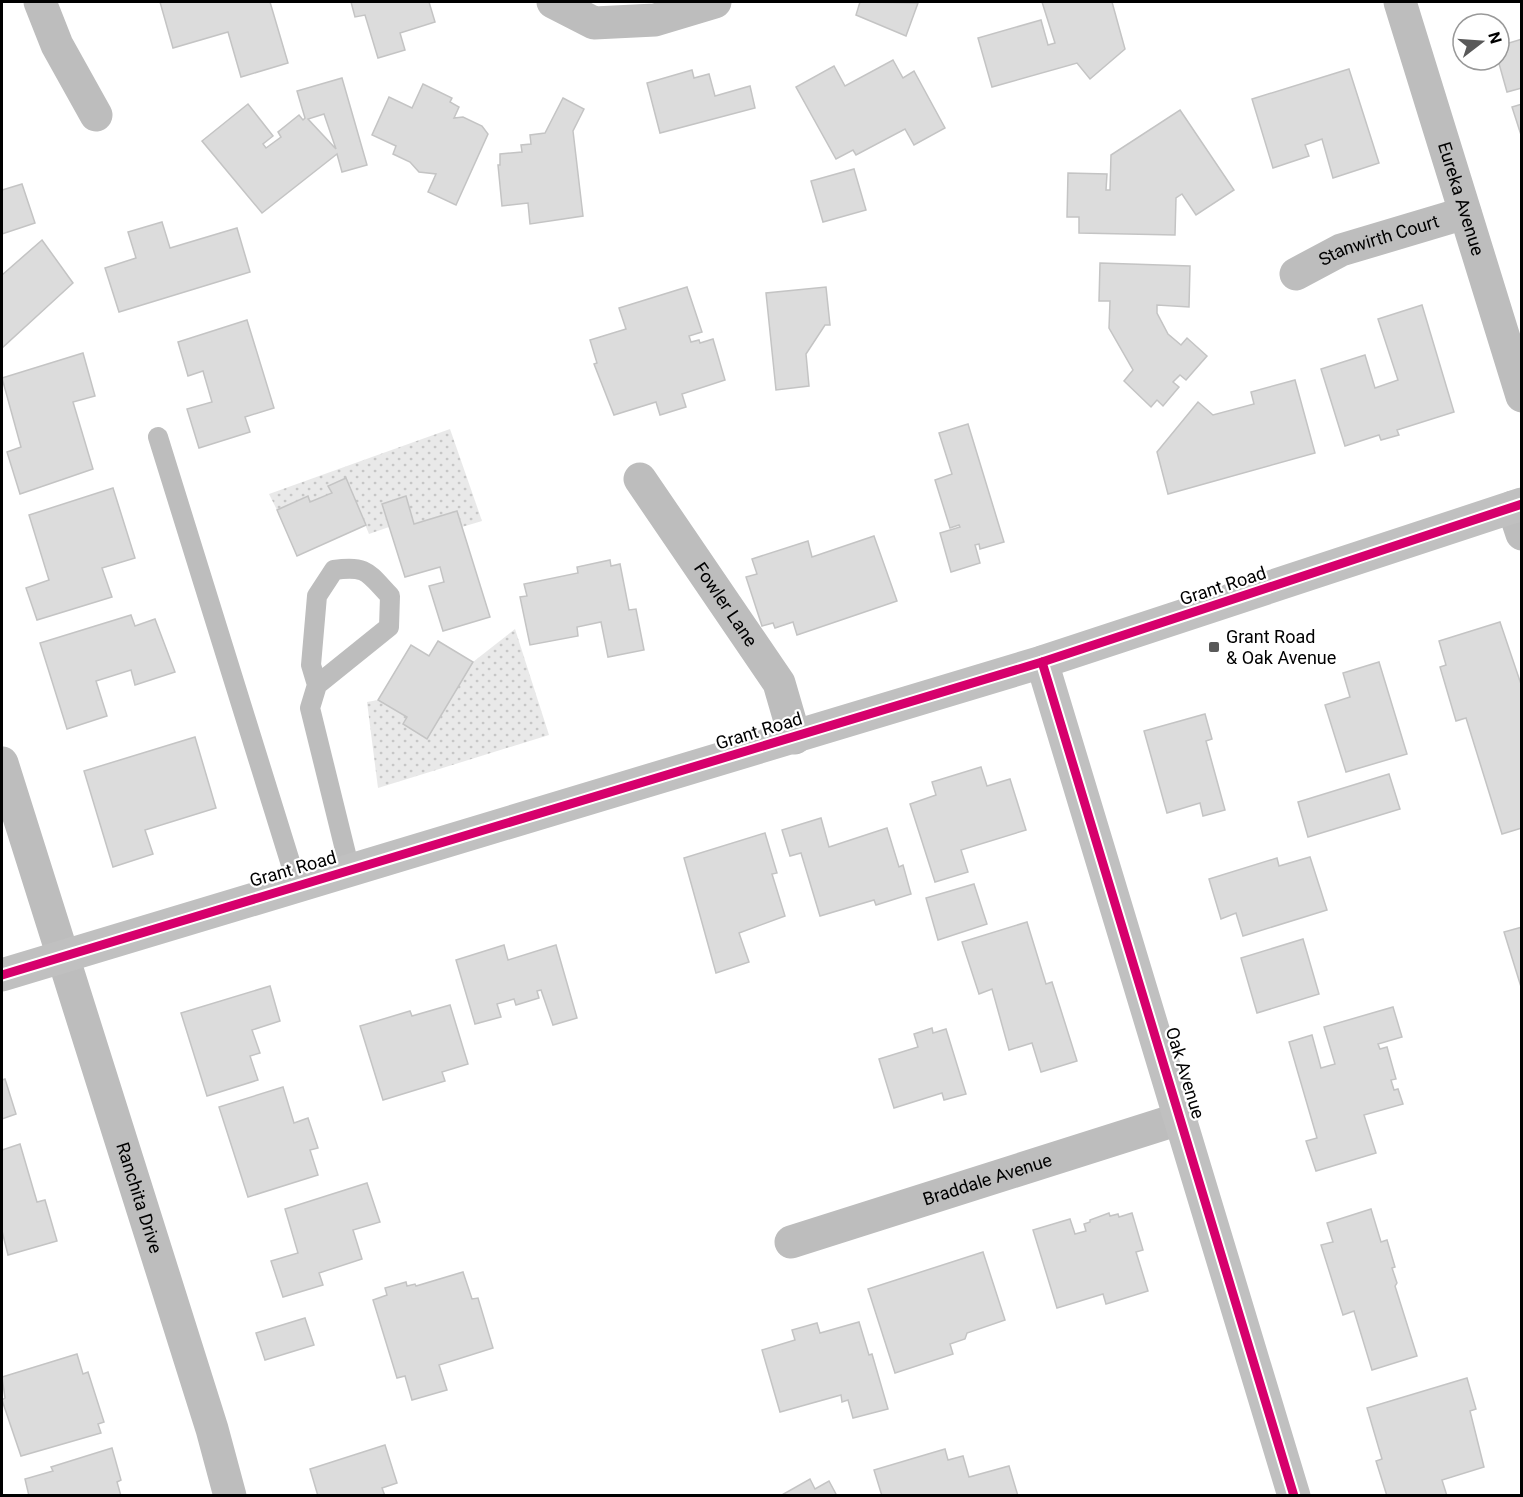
<svg xmlns="http://www.w3.org/2000/svg" width="1523" height="1497" font-family="Roboto,sans-serif">
	<defs>
		<pattern id="park-dots" width="8" height="8" patternUnits="userSpaceOnUse" patternTransform="scale(1.5)"><rect width="8" height="8" fill="#e9e9e9"/><path d="M2 2h.1M6 6h.1" fill="none" stroke="#c6c6c6" stroke-width="1.8" stroke-linecap="round"/></pattern>
	</defs>
	<rect width="100%" height="100%" fill="#fff"/>
	<!-- park -->
	<g fill="url(#park-dots)">
		<path d="M450,429L482,521L462,527L457,511L414,524L405,497L382,504L389,527L369,534L346,478L329,486L332,493L310,502L307,496L277,510L269,494Z"/>
		<path d="M515,629L549,735L378,788L367,702L378,700L407,717L403,724L427,739L473,662Z"/>
	</g>
	<!-- building -->
	<g fill="#dcdcdc" stroke="#c4c4c4" stroke-width="1.5" fill-rule="evenodd">
		<path d="M160,2H270L288,63L241,77L228,32L173,48Z"/>
		<path d="M351,2H429L435,22L400,33L405,50L378,58L365,15L355,17Z"/>
		<path d="M860,2L918,3L906,36L856,15Z"/>
		<path d="M1042,2H1112L1125,49L1090,79L1077,63L992,87L978,38L1041,20L1048,45L1055,43Z"/>
		<path d="M1522,39V88L1507,92L1498,60L1499,46Z"/>
		<path d="M893,60L903,78L914,71L945,128L914,145L905,129L856,155L853,150L836,159L796,87L834,66L845,86Z"/>
		<path d="M1349,69L1379,163L1333,178L1322,139L1305,145L1309,156L1273,168L1252,99Z"/>
		<path d="M692,70L694,78L709,74L715,96L750,86L755,108L660,133L647,83Z"/>
		<path d="M342,78L367,165L342,172L337,154L262,213L202,141L248,104L273,136L263,144L266,148L281,137L278,132L299,115L303,120L305,118L297,91ZM324,114L336,149L308,119Z"/>
		<path d="M423,84L452,98L450,102L459,107L454,118L463,117L482,126L488,134L456,205L428,192L436,174L419,172L410,162L393,154L396,146L372,135L389,97L412,108Z"/>
		<path d="M563,98L584,109L573,131L583,216L530,224L528,203L502,206L498,165H500V154L522,152L521,145L531,144L530,135L545,133Z"/>
		<path d="M1522,104V138L1512,107Z"/>
		<path d="M1180,110L1234,190L1196,215L1182,194L1176,198L1175,235L1079,233V217H1067L1068,173L1107,174L1106,190H1110L1111,155Z"/>
		<path d="M854,169L866,210L823,222L811,181Z"/>
		<path d="M22,184L35,223L2,234V190Z"/>
		<path d="M162,222L170,248L237,228L250,272L119,312L105,268L136,258L128,232Z"/>
		<path d="M42,240L73,283L2,348V275Z"/>
		<path d="M1100,263L1190,266L1189,307L1157,305V313L1168,334L1181,345L1187,338L1207,356L1186,380L1180,375L1173,382L1179,387L1163,406L1157,400L1151,407L1124,381L1133,370L1109,328L1110,301H1099Z"/>
		<path d="M687,287L702,332L689,336L691,342L699,340L700,343L713,339L725,380L682,394L686,407L660,415L656,402L614,415L594,364L597,363L590,340L626,329L619,308Z"/>
		<path d="M826,287L830,325H825L806,354L809,386L776,390L766,293Z"/>
		<path d="M1422,305L1454,412L1397,430L1399,435L1381,440L1379,435L1345,446L1321,369L1365,355L1375,388L1398,380L1378,319Z"/>
		<path d="M247,320L274,408L245,417L250,432L199,448L187,409L212,402L203,371L188,376L178,342Z"/>
		<path d="M83,353L95,396L73,402L93,469L20,494L7,452L21,447L2,378Z"/>
		<path d="M1295,380L1315,453L1168,494L1157,452L1198,402L1213,415L1254,404L1251,392Z"/>
		<path d="M968,424L1004,542L980,549L979,544L975,545L980,563L951,572L940,533L960,527L959,525L950,528L935,480L952,474L939,433Z"/>
		<path d="M346,478L366,525L297,556L277,510L308,496L310,502L332,493L328,486Z"/>
		<path d="M113,488L135,558L102,568L112,597L37,620L26,588L49,580L29,515Z"/>
		<path d="M406,496L414,524L457,511L490,617L443,631L429,586L444,582L440,567L405,577L382,504Z"/>
		<path d="M874,536L897,601L797,635L793,622L775,628L773,623L762,626L746,577L757,574L752,559L808,541L812,557Z"/>
		<path d="M610,560L611,566L620,564L629,610L636,609L644,650L608,657L601,622L577,627L578,636L530,645L520,597L527,596L524,584L578,573L577,567Z"/>
		<path d="M131,615L135,626L155,619L175,672L135,685L131,670L96,681L107,716L67,729L40,643Z"/>
		<path d="M1500,622L1522,687V828L1502,834L1466,718L1456,721L1440,667L1446,665L1439,641Z"/>
		<path d="M438,641L473,662L427,739L403,724L407,717L378,700L411,645L429,656Z"/>
		<path d="M1379,662L1407,754L1346,772L1325,705L1350,697L1343,673Z"/>
		<path d="M1205,714L1212,739L1206,741L1225,810L1203,816L1200,803L1167,813L1144,731Z"/>
		<path d="M195,737L216,808L145,830L153,854L113,867L84,771Z"/>
		<path d="M981,767L987,786L1010,779L1026,830L961,850L968,872L935,882L910,804L936,795L932,782Z"/>
		<path d="M1389,774L1400,809L1308,837L1298,802Z"/>
		<path d="M821,818L829,847L887,828L899,867L903,865L911,894L876,905L874,900L820,916L801,853L790,856L782,830Z"/>
		<path d="M765,833L777,873L772,874L785,916L739,933L749,962L716,973L684,858Z"/>
		<path d="M1310,857L1327,910L1243,936L1236,913L1221,919L1209,879L1277,858L1279,866Z"/>
		<path d="M974,884L987,924L938,940L926,898Z"/>
		<path d="M1027,922L1046,984L1052,982L1077,1061L1041,1072L1032,1043L1009,1050L992,989L979,994L962,942Z"/>
		<path d="M1522,927V990L1504,932Z"/>
		<path d="M1303,939L1319,994L1257,1013L1241,958Z"/>
		<path d="M504,945L508,960L556,945L577,1018L553,1025L541,990L537,991L539,998L516,1005L514,999L497,1004L501,1017L475,1024L456,960Z"/>
		<path d="M270,986L280,1021L252,1030L260,1053L250,1056L258,1080L207,1096L181,1013Z"/>
		<path d="M450,1005L468,1064L442,1072L445,1081L383,1100L360,1026L410,1011L412,1016Z"/>
		<path d="M1393,1007L1402,1037L1378,1044L1380,1049L1387,1047L1396,1079L1391,1080L1394,1090L1398,1089L1403,1104L1364,1115L1376,1153L1316,1171L1306,1141L1317,1138L1289,1042L1312,1035L1321,1068L1335,1064L1324,1027Z"/>
		<path d="M932,1028L933,1033L946,1029L966,1094L944,1100L942,1093L894,1108L879,1059L918,1047L914,1034Z"/>
		<path d="M5,1079L16,1114L2,1119V1080Z"/>
		<path d="M283,1087L294,1123L308,1118L318,1148L310,1150L318,1175L248,1197L219,1107Z"/>
		<path d="M20,1144L37,1202L45,1200L57,1241L8,1255L2,1231V1150Z"/>
		<path d="M367,1183L380,1222L353,1230L362,1259L319,1273L323,1285L283,1297L271,1261L298,1253L285,1209Z"/>
		<path d="M1371,1209L1381,1242L1387,1240L1395,1267L1392,1268L1397,1283L1395,1286L1417,1356L1372,1370L1354,1311L1343,1315L1321,1245L1333,1242L1327,1223Z"/>
		<path d="M1109,1213L1110,1216L1118,1214L1119,1217L1132,1213L1143,1250L1136,1252L1148,1291L1106,1304L1103,1294L1057,1308L1033,1230L1070,1219L1075,1234L1086,1231L1084,1224L1090,1222V1220Z"/>
		<path d="M983,1252L1005,1320L967,1333L965,1339L950,1344L953,1354L895,1373L868,1289Z"/>
		<path d="M463,1272L472,1299L478,1298L493,1348L439,1365L447,1390L412,1400L405,1376L397,1378L373,1300L387,1295L385,1288L406,1282L407,1286L415,1284L416,1286Z"/>
		<path d="M305,1318L314,1345L265,1360L256,1333Z"/>
		<path d="M859,1322L869,1355L872,1354L888,1409L853,1418L848,1400L842,1402L841,1395L780,1412L762,1350L795,1340L792,1330L817,1323L820,1333Z"/>
		<path d="M77,1354L83,1374L88,1372L104,1422L98,1424L101,1433L21,1456L2,1400L5,1398L2,1377Z"/>
		<path d="M1467,1378L1476,1409L1470,1411L1484,1467L1442,1480L1447,1496H1387L1376,1461L1382,1459L1367,1408Z"/>
		<path d="M385,1445L397,1483L382,1488L385,1496H318L310,1469Z"/>
		<path d="M112,1448L121,1480L117,1482L121,1496H29L25,1479L53,1471L51,1467Z"/>
		<path d="M945,1449L948,1460L963,1456L969,1477L1009,1466L1018,1496H882L874,1470Z"/>
		<path d="M810,1479L815,1489L829,1481L837,1496H780Z"/>
	</g>
	<g fill="none" stroke-linecap="round" stroke-linejoin="round">
		<!-- lane -->
		<g stroke="#bdbdbd" stroke-width="20">
			<path d="M158,437L297,884"/>
			<path d="M317,685L389,627L390,596C368,573 367,565 334,570L317,596L311,665L317,685L310,708L350,870"/>
		</g>
		<!-- street -->
		<g stroke="#bdbdbd" stroke-width="33">
			<path d="M40,2L57,45L96,115"/>
			<path d="M553,2L594,23L655,20L715,2"/>
			<path id="s1" d="M1400,2L1522,396"/>
			<path id="s2" d="M1296,274L1341,250L1465,213"/>
			<path id="s3" d="M640,479L779,683L795,738"/>
			<path d="M1513,507L1522,534"/>
			<path id="s4" d="M2,763L212,1429L230,1496"/>
			<path id="s5" d="M791,1242L1182,1118"/>
		</g>
		<!-- secondary -->
		<g stroke="#c0c0c0" stroke-width="33">
			<path d="M1042,662L1294,1496"/>
			<path d="M2,975L1042,662L1522,504"/>
		</g>
		<!-- cycleway casing -->
		<g stroke="#fff" stroke-width="13">
			<g id="cycleway">
				<path d="M1042,662L1294,1496"/>
				<path d="M2,975L1042,662L1522,504"/>
			</g>
		</g>
		<!-- cycleway -->
		<use href="#cycleway" stroke="#d6006c" stroke-width="9"/>
	</g>
	<!-- markers -->
	<rect fill="#595959" stroke="#fff" stroke-width="2" x="1208" y="641" width="12" height="12" rx="3"/>
	<g text-anchor="middle" stroke-width="4.5" stroke-linejoin="round" paint-order="stroke">
		<!-- street labels -->
		<g font-size="18" fill="#000" stroke="#fff">
			<text dy="6" stroke="none"><textPath href="#s1" startOffset="206">Eureka Avenue</textPath></text>
			<text dy="6" stroke="none"><textPath href="#s2" startOffset="90">Stanwirth Court</textPath></text>
			<text transform="translate(1223 586) rotate(-18)" y="6">Grant Road</text>
			<text dy="6" stroke="none"><textPath href="#s3" startOffset="152">Fowler Lane</textPath></text>
			<text transform="translate(759 731) rotate(-17)" y="6">Grant Road</text>
			<text transform="translate(293 869) rotate(-16)" y="6">Grant Road</text>
			<text transform="translate(1185 1073) rotate(73)" y="6">Oak Avenue</text>
			<text dy="6" stroke="none"><textPath href="#s5" startOffset="206">Braddale Avenue</textPath></text>
			<text dy="6" stroke="none"><textPath href="#s4" startOffset="456">Ranchita Drive</textPath></text>
		</g>
		<!-- poi labels -->
		<g font-size="18" fill="#000" stroke="#fff" text-anchor="start">
			<text x="1226" y="643">Grant Road<tspan x="1226" dy="21">&amp; Oak Avenue</tspan></text>
		</g>
	</g>
	<!-- border -->
	<rect width="1523" height="1497" fill="none" stroke="#000000" stroke-width="6"/>
	<!-- north arrow -->
	<g transform="translate(1481 42) rotate(73)"><circle r="28" fill="#ffffff" stroke="#999999" stroke-width="1.5"/>
	<path d="M0-4.5L10 22L0 15L-10 22Z" fill="#595959"/>
	<text y="-9" font-size="16" font-weight="bold" text-anchor="middle" fill="#000000">N</text>
	</g>
</svg>
